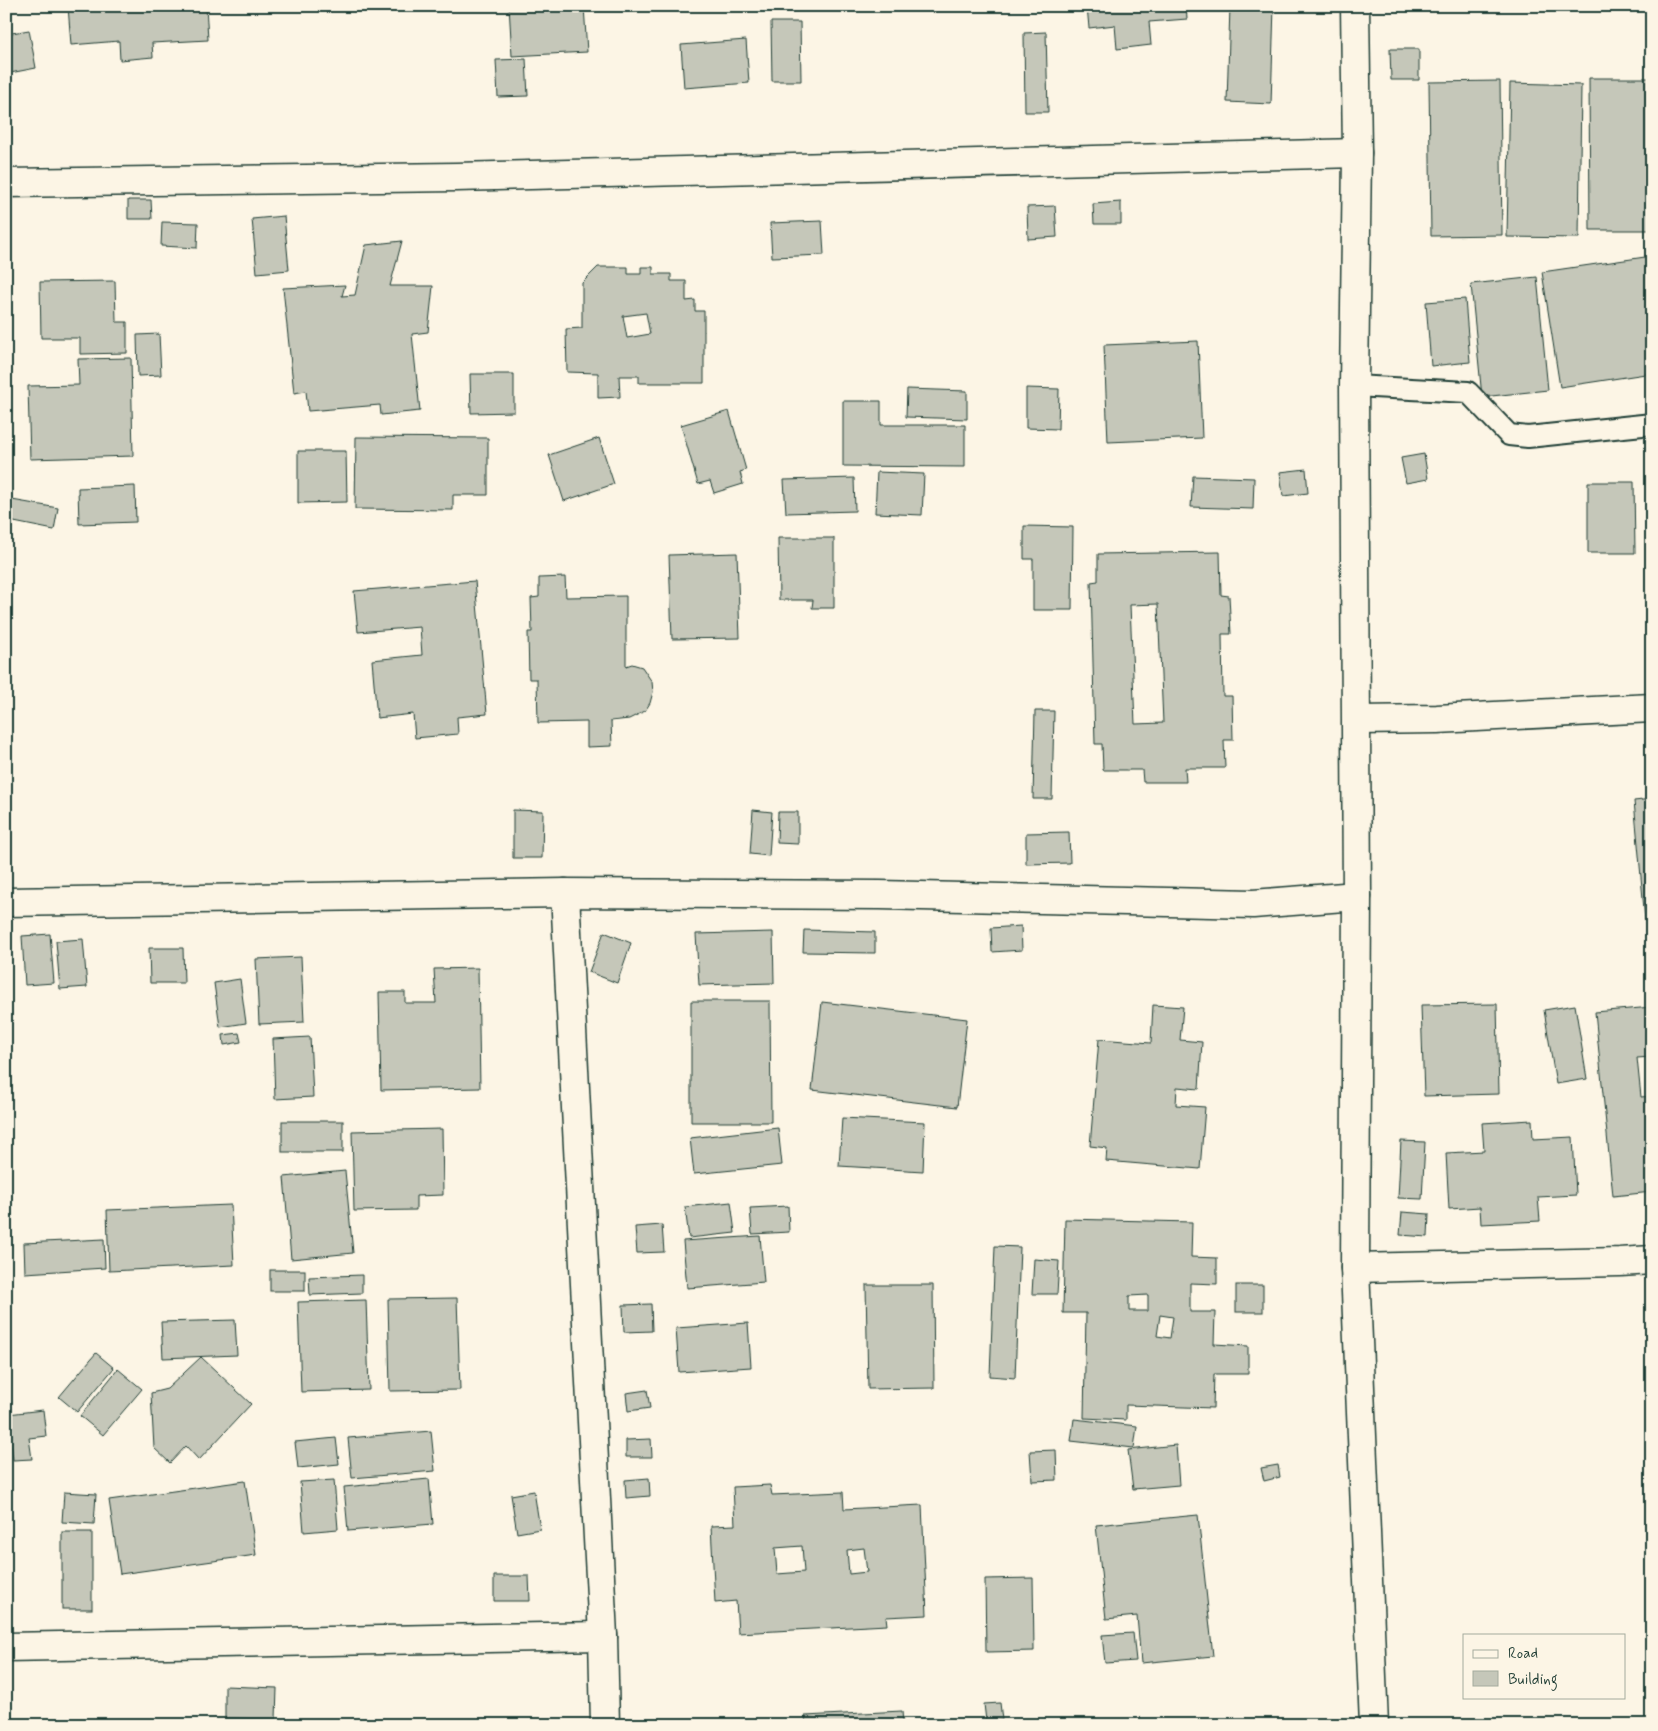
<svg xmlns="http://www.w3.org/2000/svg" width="1658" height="1731" font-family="Mynerve,sans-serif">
	<rect width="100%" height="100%" fill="#fcf5e5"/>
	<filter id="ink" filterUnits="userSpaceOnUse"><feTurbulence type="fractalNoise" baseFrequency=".02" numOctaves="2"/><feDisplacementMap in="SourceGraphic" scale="10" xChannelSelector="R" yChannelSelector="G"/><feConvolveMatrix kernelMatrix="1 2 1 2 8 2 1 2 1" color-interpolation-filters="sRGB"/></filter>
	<g filter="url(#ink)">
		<!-- building -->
		<g fill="#c5c7b9" stroke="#1f3d34" fill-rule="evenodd">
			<path d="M68,6H206L208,40L152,43L153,57L120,60L119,41L71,45Z"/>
			<path d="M509,6H584L587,52L512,56Z"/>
			<path d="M1087,6H1186L1187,19L1149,22L1151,45L1117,49L1115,25L1089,28Z"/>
			<path d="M1230,6H1274L1271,104L1227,102Z"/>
			<path d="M771,22H800L801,81H772Z"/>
			<path d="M29,30L36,68L10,73L6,53V34Z"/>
			<path d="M1046,32L1048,112H1025L1024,33Z"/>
			<path d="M746,40L749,83L684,88L681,45Z"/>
			<path d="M1390,49H1419V80H1391Z"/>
			<path d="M526,59L528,96L498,97L496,60Z"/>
			<path d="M1589,78H1652V230H1590Z"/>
			<path d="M1500,81L1502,235L1431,236L1429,82Z"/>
			<path d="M1510,83L1581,85L1579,238L1507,237Z"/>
			<path d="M128,200H151L152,219H128Z"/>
			<path d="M1121,202V224H1094L1093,204Z"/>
			<path d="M1055,206L1057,237L1028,239L1027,207Z"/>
			<path d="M284,216L289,270L257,273L252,219Z"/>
			<path d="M822,221L824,255L772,257L770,223Z"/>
			<path d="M162,222L198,223L197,248L161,246Z"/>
			<path d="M402,241L390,286H433L428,332L412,334L420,411L381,415L380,405L308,411L306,391L294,393L283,288L345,285L342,296L355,295L366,245Z"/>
			<path d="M1652,256V373L1560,387L1542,272Z"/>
			<path d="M598,267H628V274H641V267H653V274H671V281H686V301L695,300V311H704V383H639V376H619L620,397L598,398V373L567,372L566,329L582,328V283ZM646,313L650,334L627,338L623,316Z"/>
			<path d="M1537,277L1548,390L1482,397L1471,284Z"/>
			<path d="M115,281L116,322H127V353L80,354V338H41L40,282Z"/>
			<path d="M1465,299L1470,362L1431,366L1426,302Z"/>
			<path d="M159,334L161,375L138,376L137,335Z"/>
			<path d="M1198,341L1202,438L1108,442L1104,345Z"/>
			<path d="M131,358L133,456L30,459L28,386L79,385L78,359Z"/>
			<path d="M470,374H514V412L471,413Z"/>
			<path d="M1026,388L1059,389L1058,429L1026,428Z"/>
			<path d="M907,389L967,391V419L906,417Z"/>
			<path d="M843,401H881V425H965V467L843,466Z"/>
			<path d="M729,411L746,470L740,472L743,484L714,493L710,481L698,484L681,425Z"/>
			<path d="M356,437L488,438V495H453V510L355,509Z"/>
			<path d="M599,438L614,484L564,501L549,455Z"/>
			<path d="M298,451H346L347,502L298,503Z"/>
			<path d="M1424,454L1428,479L1406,483L1401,458Z"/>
			<path d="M1306,469L1308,493L1283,496L1280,472Z"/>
			<path d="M877,472L924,474L922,515L875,513Z"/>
			<path d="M1193,476L1254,478L1253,509L1191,507Z"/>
			<path d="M854,478L855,511L786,513L784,480Z"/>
			<path d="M1588,482H1634L1635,553H1588Z"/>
			<path d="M135,486L136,522L79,524L78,488Z"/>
			<path d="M12,500L58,508L54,530L9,521Z"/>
			<path d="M1024,526L1073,527L1072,610H1033V559H1024Z"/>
			<path d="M778,538H834V608H812L813,600H779Z"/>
			<path d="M1220,552L1221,595L1229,596L1231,634H1222L1223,696H1232L1233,740H1224L1225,768H1185L1186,782H1143L1142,770H1103L1102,744H1095L1091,582L1098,581V554ZM1158,604L1163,723L1135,724L1130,605Z"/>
			<path d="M737,553L740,638L672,639L669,555Z"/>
			<path d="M565,577L566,597L626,596V666L632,664L642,667L652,682L653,692L650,703L645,711L629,719L611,721L612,746L587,747V722L538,723L537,679H529L528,632H532L531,598L539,597V578Z"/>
			<path d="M475,581L487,714L457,717L458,734L415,738L413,714L377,718L372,660L422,655L420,627L358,632L354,591Z"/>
			<path d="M1035,711H1054L1052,799H1033Z"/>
			<path d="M1652,799V952L1648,953L1634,801Z"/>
			<path d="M513,810L543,811L542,858H513Z"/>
			<path d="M753,810L772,812L769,856L750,854Z"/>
			<path d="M778,812H798V844L777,843Z"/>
			<path d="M1069,832L1070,863L1026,864V833Z"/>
			<path d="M1021,926L1022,950L992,952L991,928Z"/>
			<path d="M804,930L875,932V953L803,952Z"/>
			<path d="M604,932L631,943L617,983L589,972Z"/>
			<path d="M773,932L774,983L699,985L696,934Z"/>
			<path d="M50,934L54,983L25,985L22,936Z"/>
			<path d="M83,939L87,987L60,989L56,941Z"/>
			<path d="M149,948H183L184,983H150Z"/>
			<path d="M301,957L304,1022L259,1024L256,959Z"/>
			<path d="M478,968L480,1088L381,1090L379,992H405V1003H436L434,969Z"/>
			<path d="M240,979L246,1023L220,1027L214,983Z"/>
			<path d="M691,1001H770L771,1122H691Z"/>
			<path d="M822,1002L967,1019L957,1107L812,1090Z"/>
			<path d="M1497,1004L1499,1094L1424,1096L1421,1005Z"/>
			<path d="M1153,1005L1183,1007L1180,1040L1202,1042L1199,1089L1177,1087L1176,1105L1205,1107L1200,1169L1106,1161L1107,1148L1090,1146L1099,1039L1151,1043Z"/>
			<path d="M1575,1005L1587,1079L1556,1084L1544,1010Z"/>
			<path d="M1652,1007V1057L1637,1058L1641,1097L1652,1096V1192L1613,1196L1595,1012Z"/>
			<path d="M239,1033L241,1042L224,1045L223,1035Z"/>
			<path d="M310,1037L313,1097L275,1099L273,1039Z"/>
			<path d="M842,1118L925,1122L923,1171L839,1166Z"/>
			<path d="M1532,1120L1533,1139L1573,1137L1576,1195L1538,1197L1540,1221L1481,1224L1480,1207L1449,1209L1446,1153L1484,1151L1482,1123Z"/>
			<rect x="282" y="1121" width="61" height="31"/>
			<path d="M778,1128L782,1165L694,1174L690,1138Z"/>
			<path d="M442,1129L443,1195L416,1196V1210L354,1211L352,1131Z"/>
			<path d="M1401,1141L1425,1142L1422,1199L1398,1198Z"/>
			<path d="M345,1171L353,1253L291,1259L284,1177Z"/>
			<path d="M731,1202L735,1233L689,1238L685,1207Z"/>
			<path d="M231,1205L234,1265L109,1271L107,1210Z"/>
			<path d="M788,1206L789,1232L752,1234L750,1208Z"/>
			<path d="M1402,1212L1429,1214L1428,1237L1400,1235Z"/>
			<path d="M1065,1219L1192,1222L1191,1257L1217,1258V1284L1190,1283V1312H1215L1214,1344L1248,1346V1374H1214L1213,1408L1126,1405V1420L1084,1418L1086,1313H1063ZM1148,1295V1311H1129V1296ZM1160,1315L1173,1317L1170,1338L1157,1336Z"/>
			<path d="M662,1225L664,1252L637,1253L635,1227Z"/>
			<path d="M760,1236L764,1282L687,1288L683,1241Z"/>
			<path d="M104,1239L105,1268L25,1273L24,1243Z"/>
			<path d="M995,1246L1020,1247L1015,1378L990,1376Z"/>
			<path d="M1034,1259L1059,1261L1057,1294H1032Z"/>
			<rect x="270" y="1270" width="35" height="21"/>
			<path d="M362,1275V1293L310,1295L309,1277Z"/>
			<path d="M866,1285H933L934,1388L868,1389Z"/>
			<rect x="1236" y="1285" width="27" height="27"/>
			<path d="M457,1298L460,1390L390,1391L388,1299Z"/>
			<path d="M366,1300L369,1390L301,1392L298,1302Z"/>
			<path d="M651,1304L652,1331L624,1332L623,1305Z"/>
			<path d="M235,1320L237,1355L163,1358L161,1322Z"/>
			<path d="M748,1323L751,1367L679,1372L676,1328Z"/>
			<path d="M96,1353L114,1368L77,1412L59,1397Z"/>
			<path d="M201,1357L251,1404L199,1460L186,1446L170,1463L154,1448L151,1393L167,1389Z"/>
			<path d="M118,1369L142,1389L103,1435L80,1416Z"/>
			<path d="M647,1390L650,1408L628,1411L626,1393Z"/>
			<path d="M43,1410L46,1436L29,1438L32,1459L13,1460L8,1414Z"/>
			<path d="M1074,1419L1137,1426L1134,1448L1071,1441Z"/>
			<path d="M431,1431L435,1471L352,1478L348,1438Z"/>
			<path d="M336,1438L339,1464L298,1468L295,1442Z"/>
			<path d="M651,1439L652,1457H626V1440Z"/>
			<path d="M1176,1445L1179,1485L1133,1489L1128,1450Z"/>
			<path d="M1056,1450L1057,1480L1032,1481L1030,1451Z"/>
			<path d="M1278,1465L1280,1477L1264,1481L1261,1468Z"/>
			<path d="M649,1478L650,1496L626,1498L625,1480Z"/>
			<path d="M429,1479L433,1524L348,1531L344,1487Z"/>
			<path d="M334,1480L338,1529L304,1532L300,1482Z"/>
			<path d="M245,1481L256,1555L120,1574L109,1500Z"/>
			<path d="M770,1485L772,1495L843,1492L844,1509L922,1505L927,1615L886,1617L887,1625L738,1633L736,1601L715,1603L711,1526L735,1525L733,1487ZM802,1546L804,1572L777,1574L775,1548ZM864,1548L867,1572L849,1574L847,1550Z"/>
			<path d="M534,1491L540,1529L517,1533L511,1495Z"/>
			<path d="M64,1492L96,1494L94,1524L62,1522Z"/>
			<path d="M1198,1515L1213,1656L1141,1663L1137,1616L1106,1619L1096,1525Z"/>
			<rect x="62" y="1532" width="30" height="77"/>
			<path d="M494,1576H529L530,1601H494Z"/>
			<path d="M1033,1578L1034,1651L986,1652L985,1579Z"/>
			<path d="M1133,1633L1136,1661L1105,1663L1102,1635Z"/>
			<path d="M225,1686L277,1688L276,1719L225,1718Z"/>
			<path d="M1000,1703L1002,1720L986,1721L984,1704Z"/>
			<path d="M902,1711L903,1725H806L805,1716Z"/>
		</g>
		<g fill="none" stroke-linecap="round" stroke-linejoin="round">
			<!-- service casing -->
			<g stroke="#1f3d34" stroke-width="24">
				<path id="service" d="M1354,386L1468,392L1509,435L1528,437L1652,424"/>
			</g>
			<!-- minor casing -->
			<g stroke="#1f3d34" stroke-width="31">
				<g id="minor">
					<path d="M1355,6L1357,153L1354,386L1357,896L1355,1268L1374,1725"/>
					<path d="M6,183L456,177L1357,153"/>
					<path d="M1357,720L1437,719L1652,708"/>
					<path d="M565,893L603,1636L605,1725"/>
					<path d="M6,902L565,893L880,895L1253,904L1357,896"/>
					<path d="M1355,1268L1620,1262L1652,1260"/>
					<path d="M6,1647L603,1636"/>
				</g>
			</g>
			<!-- service -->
			<use href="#service" stroke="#fcf5e5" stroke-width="20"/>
			<!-- minor -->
			<use href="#minor" stroke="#fcf5e5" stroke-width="28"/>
		</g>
	</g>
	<!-- margin -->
	<rect width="1658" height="1731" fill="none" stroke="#fcf5e5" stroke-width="25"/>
	<rect x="12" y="12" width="1633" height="1706" fill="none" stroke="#1f3d34" stroke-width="2" filter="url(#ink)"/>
	<!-- legend -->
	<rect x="1463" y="1634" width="162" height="65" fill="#fcf5e5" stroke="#a4ab9e"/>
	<rect x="1473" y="1650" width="25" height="8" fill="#fcf5e5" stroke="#a4ab9e"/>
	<text x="1508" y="1658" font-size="15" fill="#1f3d34">Road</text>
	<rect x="1473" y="1671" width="25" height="15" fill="#c5c7b9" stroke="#a4ab9e"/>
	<text x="1508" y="1684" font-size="15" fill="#1f3d34">Building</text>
</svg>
